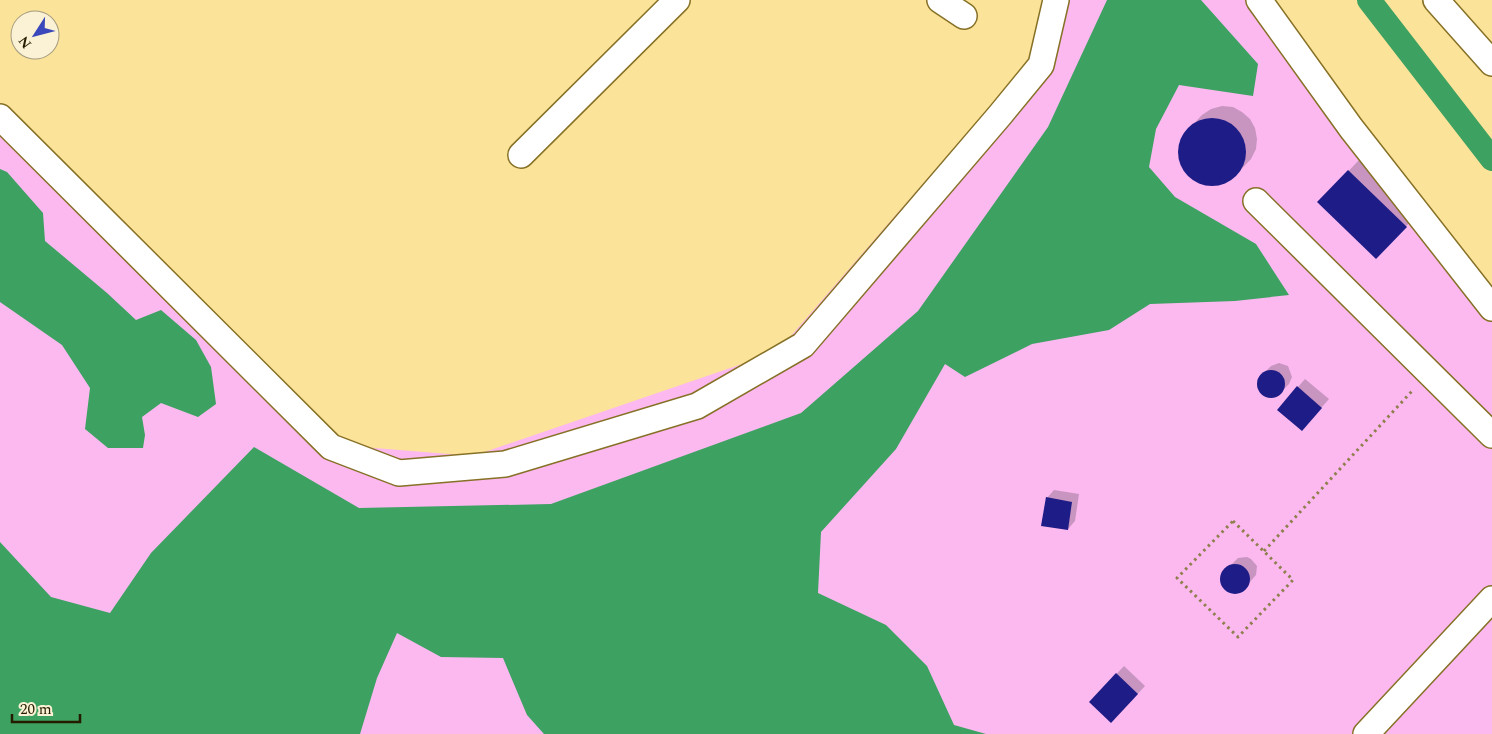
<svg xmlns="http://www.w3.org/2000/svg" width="1492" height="734" font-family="Spectral,serif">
	<rect width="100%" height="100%" fill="#fbe399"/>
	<!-- green -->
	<path fill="#fbb9f0" d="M1058,0H1267L1492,313V734H0V133L209,315L350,446L473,456L777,352L1052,35Z"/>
	<!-- water -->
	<g fill="#3ca161">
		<path d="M1107,0H1201L1258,64L1253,96L1179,85L1156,129L1149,167L1175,197L1256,244L1289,295L1235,301L1150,304L1109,330L1032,344L965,377L945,364L896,449L821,532L818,593L886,625L927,666L954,725L986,734H544L527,715L503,658L441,657L397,633L377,678L360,734H0V542L51,597L110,613L151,553L254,447L359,508L551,504L801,413L918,311L1048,127Z"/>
		<path d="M0,169L7,172L43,213L45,241L107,293L136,320L161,310L196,340L211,367L216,404L198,417L161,403L142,417L145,435L143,448H108L85,429L90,388L62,345L0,302Z"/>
	</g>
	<!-- shadow -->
	<g fill="#0003">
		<path d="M1222,106L1233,107L1242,112L1250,119L1255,128L1257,139L1256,149L1251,159L1232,179L1222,183L1212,185L1201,183L1191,178L1184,169L1179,158V147L1182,136L1202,115L1211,109Z"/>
		<path d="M1360,159L1417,215L1376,257L1319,202Z"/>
		<path d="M1279,363L1288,366L1292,377L1289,384L1278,395L1270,397L1262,394L1259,386L1260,377L1271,366Z"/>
		<path d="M1305,379L1329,399L1302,430L1298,387Z"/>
		<path d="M1054,490L1079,494L1075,521L1068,529L1047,498Z"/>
		<path d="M1247,557L1251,559L1257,566L1256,575L1242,591L1238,592L1229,591L1223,585L1222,581L1224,572L1238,558Z"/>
		<path d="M1124,666L1145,686L1119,714L1090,702Z"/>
	</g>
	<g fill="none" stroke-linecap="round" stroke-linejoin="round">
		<!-- canal -->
		<path stroke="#3ca161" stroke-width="24" d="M1369,0L1492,159"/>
	</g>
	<!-- building -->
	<g fill="#1e1c86">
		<circle cx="1212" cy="152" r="34"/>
		<path d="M1348,170L1407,227L1376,259L1317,202Z"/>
		<circle cx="1271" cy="384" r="14"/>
		<path d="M1297,386L1322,408L1302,431L1277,410Z"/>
		<path d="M1046,497L1072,502L1068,530L1041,526Z"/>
		<circle cx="1235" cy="579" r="15"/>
		<path d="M1116,673L1138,694L1111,723L1089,702Z"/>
	</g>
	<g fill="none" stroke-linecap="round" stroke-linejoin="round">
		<!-- minor casing -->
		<g stroke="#877126" stroke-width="28">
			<g id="minor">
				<path d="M940,0L964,16"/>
				<path d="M1259,0L1351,128L1492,308"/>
				<path d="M1436,0L1492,63"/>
				<path d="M0,117L331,447L399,473L505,464L697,406L803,345L1000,115L1041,65L1056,0"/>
				<path d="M521,155L677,0"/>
				<path d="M1256,201L1492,435"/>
				<path d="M1366,734L1492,599"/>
			</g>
		</g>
		<!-- path -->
		<g stroke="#8f7f4c" stroke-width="3" stroke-dasharray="2.5 4" stroke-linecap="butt">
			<path d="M1233,521L1293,580L1238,637L1177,578Z"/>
			<path d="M1264,551L1413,390"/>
		</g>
		<!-- minor -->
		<use href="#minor" stroke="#fff" stroke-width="25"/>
	</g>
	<!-- north arrow -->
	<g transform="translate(35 35) rotate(234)"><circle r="24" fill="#fbf2d5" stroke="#a59c80"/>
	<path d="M0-4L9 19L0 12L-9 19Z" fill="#3b48bb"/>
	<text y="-8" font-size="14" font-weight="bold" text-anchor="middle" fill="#251c00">N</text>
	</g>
	<!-- scale -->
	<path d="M12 714v8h68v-8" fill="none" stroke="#251c00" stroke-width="2.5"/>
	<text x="20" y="714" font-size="15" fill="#251c00" stroke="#fbf2d5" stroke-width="4" paint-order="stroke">20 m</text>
</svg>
